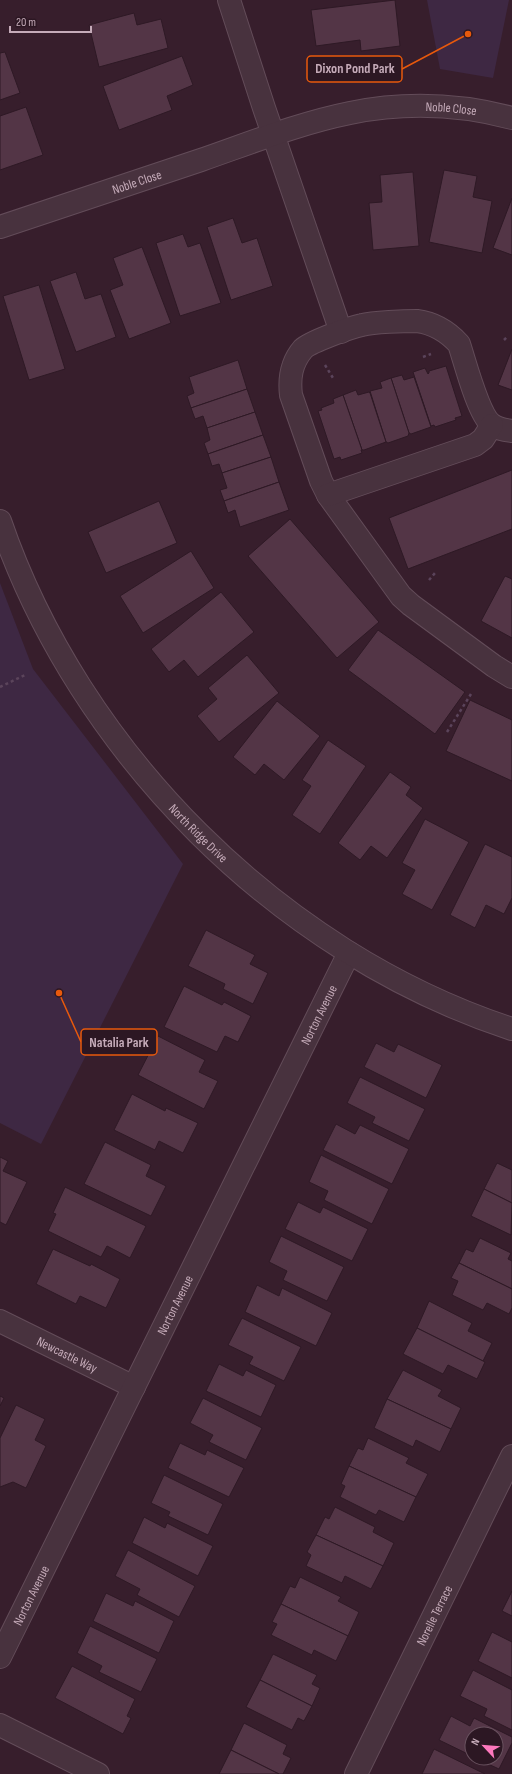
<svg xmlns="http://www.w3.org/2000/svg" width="512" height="1774" font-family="'Sofia Sans Condensed',sans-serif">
	<rect width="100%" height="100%" fill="#371e2c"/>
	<!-- green -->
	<g fill="#3e2843">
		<path d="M427,0H509L493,78L440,69Z"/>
		<path d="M0,583L33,669L183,864L41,1144L0,1123Z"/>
	</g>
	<!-- building -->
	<g fill="#533546" stroke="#2e1925">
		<path d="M395,0L400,46L361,51L360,40L316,46L311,10Z"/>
		<path d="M134,13L137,25L161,19L168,48L99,67L89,25Z"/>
		<path d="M5,52L20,93L0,100V53Z"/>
		<path d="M182,56L193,85L167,96L172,110L119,130L103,86Z"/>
		<path d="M26,107L43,155L0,170V116Z"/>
		<path d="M444,170L477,176L473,197L492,201L482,253L429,242Z"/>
		<path d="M413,172L419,246L373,250L369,203L382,202L380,175Z"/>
		<path d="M512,198V255L493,248Z"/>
		<path d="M233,218L242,243L257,238L273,286L231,300L207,227Z"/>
		<path d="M183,234L188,247L200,243L221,303L180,316L156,243Z"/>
		<path d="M142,247L171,323L129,339L110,290L123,285L113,258Z"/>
		<path d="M76,272L85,299L101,294L116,337L76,352L50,281Z"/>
		<path d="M39,285L65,369L29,380L3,296Z"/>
		<path d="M512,349V390L498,385Z"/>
		<path d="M238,360L247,389L191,408L187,396L194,393L189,377Z"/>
		<path d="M446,366L462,416L455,418L456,420L435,427L434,425L431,426L413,372L425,368L428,374L429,373V371Z"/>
		<path d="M402,375L404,380L414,377L431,427L411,434L409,433L391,378Z"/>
		<path d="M391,378L409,433L408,436L388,443L386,442L370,391L382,388L380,382Z"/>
		<path d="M247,389L255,412L207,428L203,416L195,419L191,408Z"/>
		<path d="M356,390L358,395L369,392L370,393L386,442L364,450H362L343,395Z"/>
		<path d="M343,395L362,450H361L362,453L341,460L340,457L334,459L318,411L322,410L321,408L334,403L333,399Z"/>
		<path d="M255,412L263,435L208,454L204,443L210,440L207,428Z"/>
		<path d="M263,435L271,457L222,473L219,464L212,466L208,454Z"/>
		<path d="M271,457L279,482L224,501L220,490L227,488L222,473Z"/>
		<path d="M512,470V529L408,569L389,518Z"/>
		<path d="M279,482L289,510L240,527L235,510L228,513L224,501Z"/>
		<path d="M159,501L177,543L106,573L88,532Z"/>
		<path d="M290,519L379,622L337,658L248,556Z"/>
		<path d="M191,551L214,588L143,633L120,596Z"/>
		<path d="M505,576L512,579V638L481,621Z"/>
		<path d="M221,592L254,632L198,677L184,660L169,672L151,649Z"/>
		<path d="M378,630L465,692L435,734L348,670Z"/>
		<path d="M247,655L279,693L219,742L197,716L217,699L208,688Z"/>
		<path d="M470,700L512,720V781L446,751Z"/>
		<path d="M277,701L320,736L284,780L264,764L255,775L233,757Z"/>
		<path d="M328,740L366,766L320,834L292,815L311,786L302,780Z"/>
		<path d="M390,772L411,787L406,795L423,808L387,858L371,846L360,860L338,843Z"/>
		<path d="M425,819L469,842L432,910L402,894L415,870L402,863Z"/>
		<path d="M485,844L512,857V898L504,914L486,905L475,928L450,915Z"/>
		<path d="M206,930L255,955L250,964L268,973L253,1004L223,989L225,984L188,966Z"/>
		<path d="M184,986L222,1005L224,1002L251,1016L238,1042L225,1036L217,1052L164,1027Z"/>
		<path d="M158,1036L205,1060L199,1072L218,1081L204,1109L138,1075Z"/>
		<path d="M376,1043L394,1052L398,1044L442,1065L426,1098L364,1067Z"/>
		<path d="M360,1077L425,1109L409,1141L372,1123L375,1117L347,1103Z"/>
		<path d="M132,1094L165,1111L166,1108L198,1123L183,1153L159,1141L155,1150L114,1130Z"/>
		<path d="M336,1124L355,1134L360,1125L409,1149L392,1184L323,1150Z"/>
		<path d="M105,1142L151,1165L146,1176L166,1186L151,1216L84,1184Z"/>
		<path d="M321,1155L389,1189L372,1224L324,1200L328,1191L309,1182Z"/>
		<path d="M0,1157L8,1161L3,1171L27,1182L6,1225L0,1222Z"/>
		<path d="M497,1163L512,1170V1203L484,1189Z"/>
		<path d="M65,1187L146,1226L130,1258L107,1246L101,1257L48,1231L56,1214L53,1213Z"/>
		<path d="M484,1189L512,1203L511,1235L471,1216Z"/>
		<path d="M298,1202L320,1213L323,1207L368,1229L352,1261L285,1229Z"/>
		<path d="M281,1236L344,1267L327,1301L283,1280L287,1271L269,1262Z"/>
		<path d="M480,1238L511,1253L508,1259L512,1261V1289L459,1263L466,1249L473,1252Z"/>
		<path d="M53,1249L90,1266L91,1264L120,1279L106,1308L80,1296L76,1304L36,1284Z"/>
		<path d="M459,1263L512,1289V1308L509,1314L487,1303L483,1310L452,1295L458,1281L451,1278Z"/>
		<path d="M257,1285L279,1296L282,1288L332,1313L316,1346L245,1312Z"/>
		<path d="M429,1301L472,1323L468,1331L492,1343L483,1361L417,1328Z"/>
		<path d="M242,1318L301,1347L284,1381L249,1364L253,1357L228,1345Z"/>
		<path d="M417,1328L485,1362L477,1379L448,1365L443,1374L403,1354Z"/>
		<path d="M219,1364L243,1376L246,1370L276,1385L261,1417L206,1391Z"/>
		<path d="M403,1370L442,1390L438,1396L461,1408L451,1429L387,1399Z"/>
		<path d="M0,1396L4,1398L0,1406Z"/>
		<path d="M203,1398L262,1428L246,1460L209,1442L213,1435L190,1423Z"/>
		<path d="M387,1399L451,1429L440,1452L416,1440L413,1447L374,1428Z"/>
		<path d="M16,1405L45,1419L35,1440L46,1446L26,1488L13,1482L0,1487V1438Z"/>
		<path d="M368,1438L409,1458L406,1463L428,1474L416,1497L349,1466L358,1448L363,1450Z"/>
		<path d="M180,1443L205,1455L207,1450L244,1468L229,1497L168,1468Z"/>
		<path d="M349,1466L416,1497L404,1522L379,1510L376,1515L340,1497L345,1486L341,1484Z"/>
		<path d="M164,1475L223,1504L208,1535L168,1516L170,1512L151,1503Z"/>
		<path d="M335,1507L375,1527L373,1532L394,1543L383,1566L316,1535L325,1517L329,1519Z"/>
		<path d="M144,1517L165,1528L167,1523L213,1546L198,1576L132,1543Z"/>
		<path d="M316,1535L383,1566L371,1589L345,1576L342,1583L306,1566L311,1555L307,1552Z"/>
		<path d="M128,1550L195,1586L179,1617L137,1595L140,1589L115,1576Z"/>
		<path d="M300,1577L341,1597L338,1601L359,1612L348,1636L281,1604L290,1586L295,1588Z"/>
		<path d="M512,1591V1616L502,1611Z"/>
		<path d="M106,1593L133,1606L135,1601L174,1621L159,1653L93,1621Z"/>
		<path d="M281,1604L348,1636L336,1661L314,1650L312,1655L271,1635L277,1624L272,1622Z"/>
		<path d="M90,1626L157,1659L141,1692L99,1672L102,1666L77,1653Z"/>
		<path d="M492,1632L512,1642V1678L478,1661Z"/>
		<path d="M273,1654L317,1675L312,1684L320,1688L312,1706L260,1680Z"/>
		<path d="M72,1666L135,1699L127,1716L131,1718L123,1734L55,1698Z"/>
		<path d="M473,1670L512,1690V1730L484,1716L487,1709L460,1696Z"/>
		<path d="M260,1680L312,1706L304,1721L298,1718L292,1730L246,1707Z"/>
		<path d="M451,1716L470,1726L474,1718L512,1737V1743L499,1769L475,1758H496V1734H472V1756L439,1740Z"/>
		<path d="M244,1723L287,1745L283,1754L291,1758L283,1774H279L231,1750Z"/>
		<path d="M434,1749L485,1774H422Z"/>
		<path d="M231,1750L279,1774H219Z"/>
	</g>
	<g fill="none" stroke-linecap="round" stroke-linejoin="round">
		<!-- minor casing -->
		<g stroke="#634c59" stroke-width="24">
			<g id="minor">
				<path d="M229,0L264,108L341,332"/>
				<path id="s1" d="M0,227C67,205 134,182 201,160C250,143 300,123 350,113C404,102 459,104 512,118"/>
				<path d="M512,431C505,430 497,429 491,424C478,413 465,362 459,344C448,332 433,323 417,321C405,321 373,322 362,325C351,327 310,342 303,349C291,363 289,378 291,395L321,481L328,495L401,596L411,605L494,666L512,677"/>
				<path d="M328,495L475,445L483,439L492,425"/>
				<path id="s2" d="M0,1321L134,1387"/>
				<path id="s3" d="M0,1657L349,953"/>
				<path d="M0,1725L98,1774"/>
				<path id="s4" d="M356,1774L512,1456"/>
			</g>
		</g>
		<!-- tertiary casing -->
		<g stroke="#634c59" stroke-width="24">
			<g id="tertiary">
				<path id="s5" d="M0,521C79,752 279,953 512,1029"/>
			</g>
		</g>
		<!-- path -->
		<g stroke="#5b445b" stroke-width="2.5" stroke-dasharray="3 3" stroke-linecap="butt">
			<path d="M504,340L507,337"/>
			<path d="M423,357L431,354"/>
			<path d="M325,365L333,378"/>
			<path d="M429,580L435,573"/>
			<path d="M0,687L27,674"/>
			<path d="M447,732L471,694"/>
		</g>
		<!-- minor -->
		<use href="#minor" stroke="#48323e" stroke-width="22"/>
		<!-- tertiary -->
		<use href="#tertiary" stroke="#48323e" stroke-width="22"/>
	</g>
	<g text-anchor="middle" stroke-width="3" stroke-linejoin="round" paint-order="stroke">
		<!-- street labels -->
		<g font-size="13" fill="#c5abb9" stroke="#2c1723">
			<text dy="5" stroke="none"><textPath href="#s1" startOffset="470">Noble Close</textPath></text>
			<text dy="5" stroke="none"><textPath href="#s1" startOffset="144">Noble Close</textPath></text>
			<text dy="5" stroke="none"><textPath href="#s5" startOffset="373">North Ridge Drive</textPath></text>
			<text dy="5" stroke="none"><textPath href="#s3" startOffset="717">Norton Avenue</textPath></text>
			<text dy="5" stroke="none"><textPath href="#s3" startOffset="393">Norton Avenue</textPath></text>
			<text dy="5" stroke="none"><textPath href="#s2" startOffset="75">Newcastle Way</textPath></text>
			<text dy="5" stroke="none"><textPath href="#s3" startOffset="69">Norton Avenue</textPath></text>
			<text dy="5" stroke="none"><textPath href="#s4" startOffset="177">Norelle Terrace</textPath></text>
		</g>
	</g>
	<!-- callouts -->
	<path fill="none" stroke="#e8590c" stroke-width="1.5" d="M468 34L402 69M59 993L81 1042"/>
	<g fill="#e8590c" stroke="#2c1723" stroke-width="1.5">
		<circle cx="468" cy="34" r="4"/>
		<circle cx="59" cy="993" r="4"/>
	</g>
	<g fill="#2c1723" stroke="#e8590c" stroke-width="1.5">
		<rect x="307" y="56" width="95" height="26" rx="4"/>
		<rect x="81" y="1029" width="76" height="26" rx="4"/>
	</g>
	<g font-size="14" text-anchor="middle" font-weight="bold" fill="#c5abb9">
		<text x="355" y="73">Dixon Pond Park</text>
		<text x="119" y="1047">Natalia Park</text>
	</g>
	<!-- north arrow -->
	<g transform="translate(484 1746) rotate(296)"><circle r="19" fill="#2c1723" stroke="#69525f"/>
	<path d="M0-3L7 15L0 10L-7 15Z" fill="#fd78bd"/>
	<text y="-6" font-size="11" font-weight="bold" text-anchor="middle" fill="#c5abb9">N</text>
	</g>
	<!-- scale -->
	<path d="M10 26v6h81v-6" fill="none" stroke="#c5abb9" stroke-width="2"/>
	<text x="16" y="26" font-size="12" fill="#c5abb9" stroke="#2c1723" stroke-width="3" paint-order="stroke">20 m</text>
</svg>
